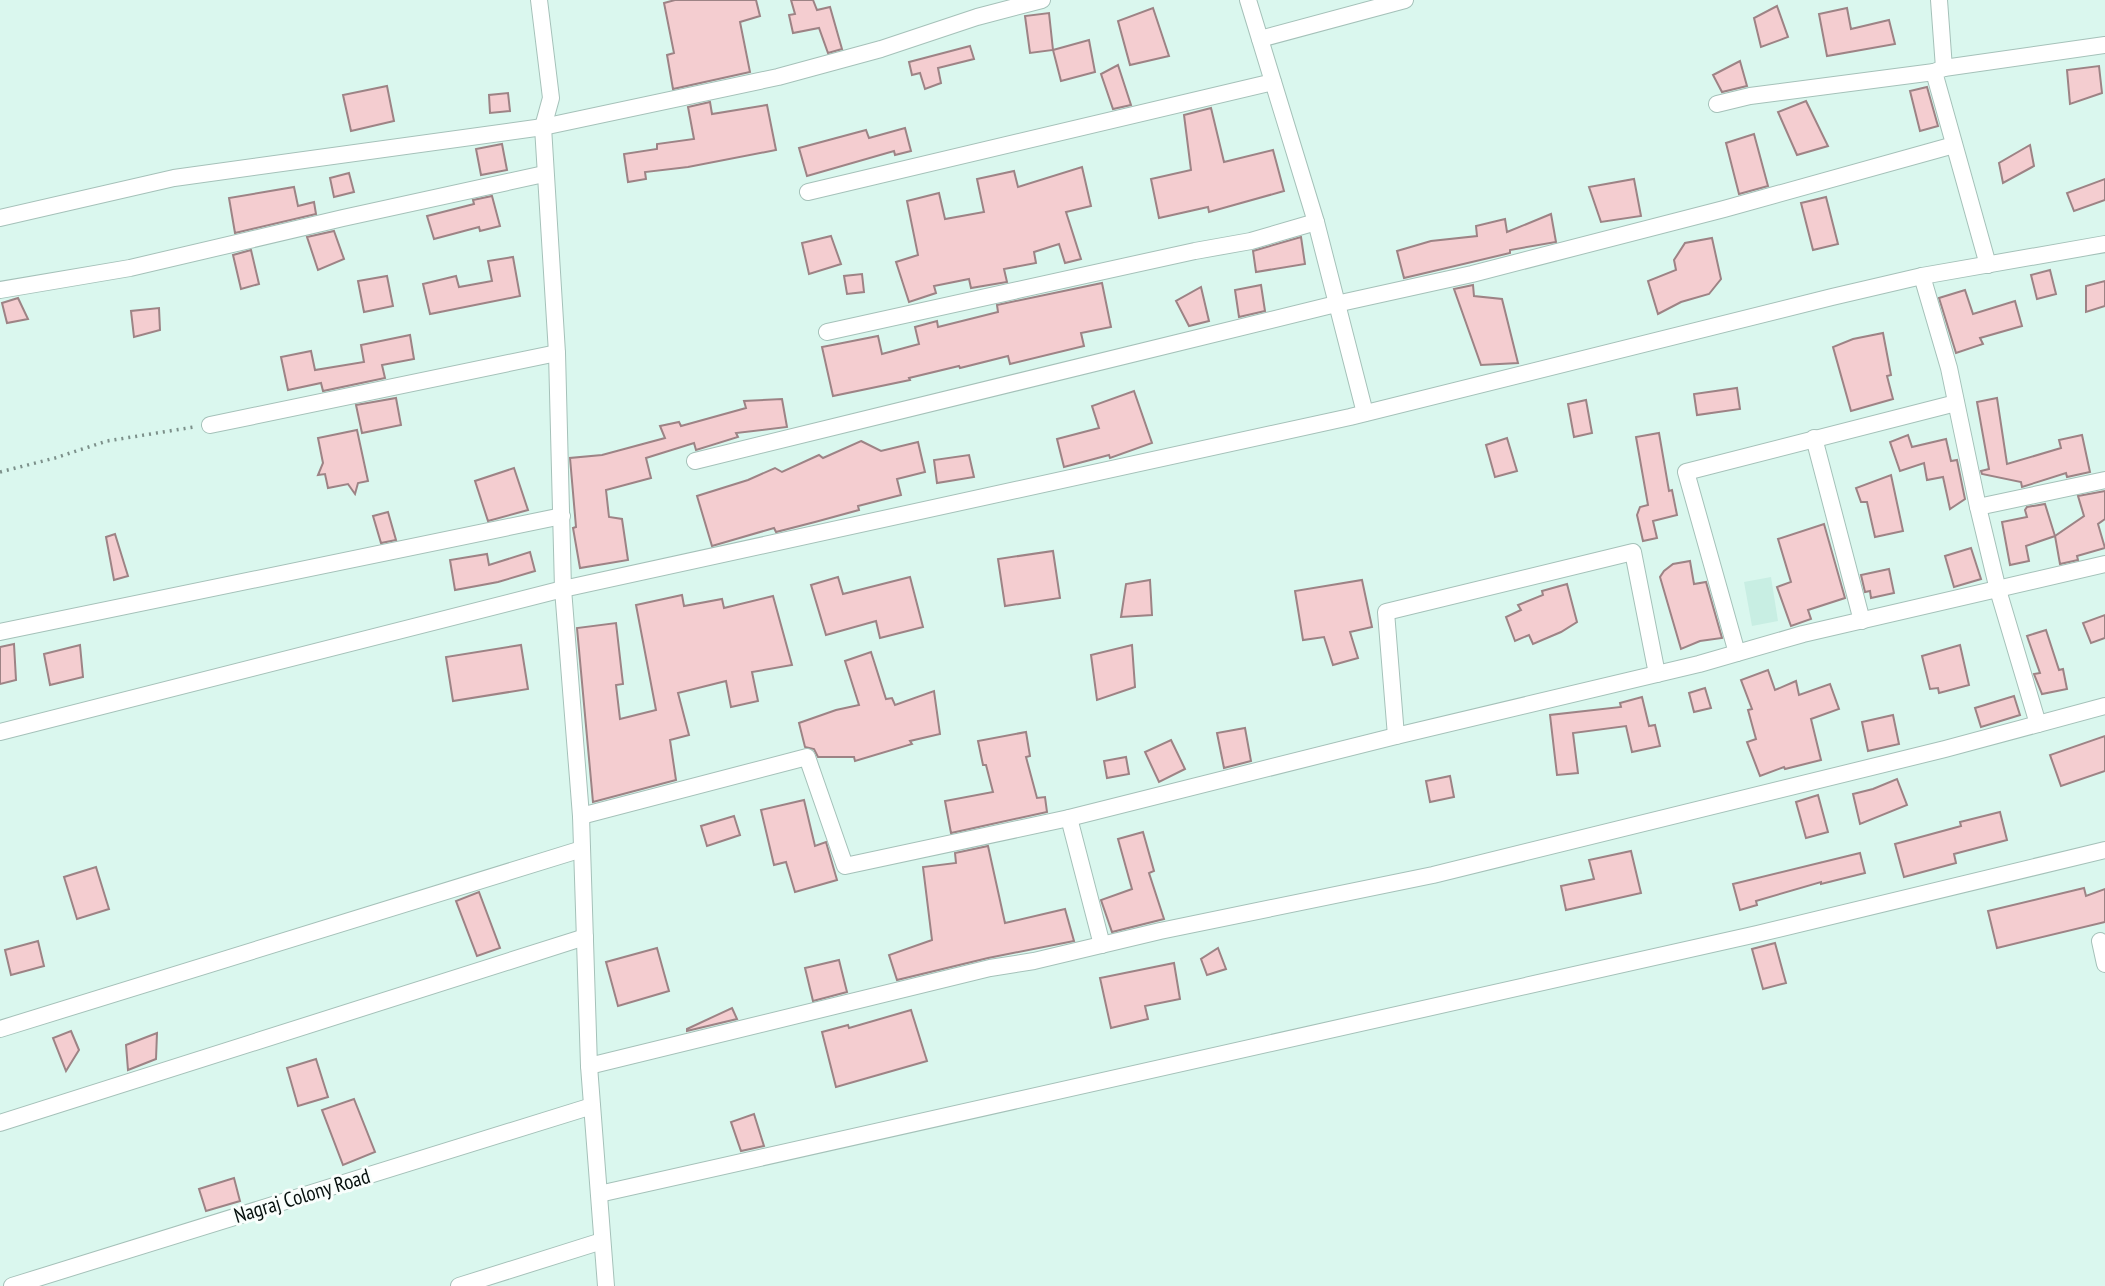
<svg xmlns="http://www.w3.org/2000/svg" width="2105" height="1286" font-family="'PT Sans Narrow',sans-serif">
	<rect width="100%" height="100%" fill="#daf7ee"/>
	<!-- built -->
	<path fill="#c8eee3" d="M1771,577L1778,621L1752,626L1744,582Z"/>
	<!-- building -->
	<g fill="#f4cdd0" stroke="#9d8385" stroke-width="2">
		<path d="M675,0H756L760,16L740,22L750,72L673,89L667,55L674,53L664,3Z"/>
		<path d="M791,0H813L817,10L830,7L842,49L828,53L819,28L793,33L789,15L795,14Z"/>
		<path d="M1777,6L1788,37L1761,47L1754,18Z"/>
		<path d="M1153,8L1169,56L1130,65L1118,21Z"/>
		<path d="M1847,8L1851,29L1889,20L1895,44L1827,56L1819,14Z"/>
		<path d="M1049,13L1053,50L1030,53L1025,16Z"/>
		<path d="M1089,40L1095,72L1061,81L1053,50Z"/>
		<path d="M970,46L974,59L938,68L941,83L925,89L920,73L912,75L909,62Z"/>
		<path d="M1740,61L1747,86L1722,92L1713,75Z"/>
		<path d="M1118,65L1131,105L1113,109L1101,74Z"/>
		<path d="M2099,66L2102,93L2070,104L2067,70Z"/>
		<path d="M387,86L394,121L351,131L343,95Z"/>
		<path d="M1927,87L1938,126L1920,131L1910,91Z"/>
		<path d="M508,93L510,111L490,113L489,95Z"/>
		<path d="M1806,101L1828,146L1797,155L1778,112Z"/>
		<path d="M710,102L712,114L767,105L776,150L688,167L645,172L646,179L628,182L624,154L657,149V144L694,139L688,107Z"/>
		<path d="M1211,108L1224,162L1273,150L1284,191L1209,212L1208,207L1159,218L1151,179L1191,170L1184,115Z"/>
		<path d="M905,128L911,151L895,155L894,151L807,176L799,148L866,130L869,138Z"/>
		<path d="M1754,134L1768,186L1739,194L1726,143Z"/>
		<path d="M502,144L507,170L481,175L476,149Z"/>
		<path d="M2030,145L2034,166L2003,183L1999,163Z"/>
		<path d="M1082,167L1091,206L1066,212L1081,259L1065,263L1059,244L1034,252L1036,263L1004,269L1007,282L971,288L969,279L934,286L936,293L909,302L896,262L918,255L907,201L939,193L945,219L984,212L977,179L1014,171L1018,187Z"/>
		<path d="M349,173L354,192L334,197L330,178Z"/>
		<path d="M1634,179L1641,216L1601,222L1589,187Z"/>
		<path d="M2105,179V200L2074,211L2067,193Z"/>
		<path d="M294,187L298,206L314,202L316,214L235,233L229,198Z"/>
		<path d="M492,196L500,226L480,231L479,227L434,239L427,216L474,204L473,200Z"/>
		<path d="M1826,197L1838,244L1813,250L1801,203Z"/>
		<path d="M1551,214L1556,242L1510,250V253L1404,278L1397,251L1431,241L1477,236L1476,226L1505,219L1507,232Z"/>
		<path d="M334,231L344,259L318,270L307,237Z"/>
		<path d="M831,236L841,264L809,274L802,243Z"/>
		<path d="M1301,237L1305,264L1256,272L1253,251Z"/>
		<path d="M1712,238L1721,279L1709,294L1681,302L1658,314L1648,281L1676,270L1674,260L1685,243Z"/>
		<path d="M251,250L259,284L241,289L233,255Z"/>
		<path d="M513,257L520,296L430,314L423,284L456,276L459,287L492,281L488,261Z"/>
		<path d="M2050,270L2056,294L2037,299L2031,275Z"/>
		<path d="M862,274L864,292L847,294L844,276Z"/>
		<path d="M387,276L393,306L364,312L358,281Z"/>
		<path d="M2105,281V306L2086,312V286Z"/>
		<path d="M1102,283L1111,327L1081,333L1084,346L1010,364L1008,356L960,368L959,366L909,378L910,380L833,396L822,347L878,336L882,354L919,344L915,327L937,321L938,327L998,312L997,305Z"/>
		<path d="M1261,285L1265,311L1239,317L1235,290Z"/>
		<path d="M1473,285L1474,296L1502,299L1518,363L1481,365L1454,289Z"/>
		<path d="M1201,287L1209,321L1189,326L1176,301Z"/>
		<path d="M1965,290L1973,314L2015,301L2022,326L1980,338L1983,344L1956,353L1939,298Z"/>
		<path d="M18,298L28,319L7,323L2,303Z"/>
		<path d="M159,308L160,330L134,337L131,311Z"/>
		<path d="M1883,333L1891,375L1887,376L1893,399L1851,411L1833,347L1853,339Z"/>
		<path d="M410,335L414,359L382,365L385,378L323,391L321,383L288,390L281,357L311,351L315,370L364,362L361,345Z"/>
		<path d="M1737,388L1740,409L1697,415L1694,394Z"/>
		<path d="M1134,391L1152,443L1110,458L1109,455L1064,467L1057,439L1099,428L1092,406Z"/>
		<path d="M396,398L401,425L362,433L356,405Z"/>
		<path d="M1997,398L2007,464L2061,448L2059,440L2082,435L2090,472L2067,477L2066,473L2022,487L2021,482L1982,474L1981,471L1989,469L1977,402Z"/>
		<path d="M782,399L787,427L736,433L738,437L696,450L694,443L646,458L651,478L606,490L609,517L622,519L628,560L580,568L573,528L576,527L570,458L602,455L665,438L660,426L679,422L681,426L746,408L744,401Z"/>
		<path d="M1586,400L1592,433L1574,437L1568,404Z"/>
		<path d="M357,430L368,481L358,483L355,494L348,484L328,488L325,474L318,475L323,463L318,438Z"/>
		<path d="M1659,433L1669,491L1672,490L1677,515L1653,521L1657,538L1643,541L1637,515L1640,507L1648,505L1636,437Z"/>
		<path d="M1908,435L1912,447L1946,439L1951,461L1957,460L1965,499L1950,509L1943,477L1927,480L1924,463L1900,471L1890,442Z"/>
		<path d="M1507,438L1517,471L1495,477L1486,445Z"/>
		<path d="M861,441L881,451L918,442L925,472L897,479L901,495L858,506L859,510L815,522L776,532L774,528L712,546L697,496L748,480L775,468L782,472L819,455L823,458Z"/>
		<path d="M969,455L974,477L937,483L934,460Z"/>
		<path d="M514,468L528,510L488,521L475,481Z"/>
		<path d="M1891,475L1903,531L1875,537L1867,502H1861L1856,488Z"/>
		<path d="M2105,491V519L2098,524L2105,548L2077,556L2078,560L2060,564L2055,536L2084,516L2078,496Z"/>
		<path d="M2045,504L2055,536L2026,546L2029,561L2010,565L2002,522L2027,517L2025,510L2027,507Z"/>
		<path d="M388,512L396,540L381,543L373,516Z"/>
		<path d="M1824,524L1845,598L1808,610L1811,619L1791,626L1777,587L1791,582L1778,539Z"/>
		<path d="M115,534L128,576L114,580L106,537Z"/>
		<path d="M1971,548L1981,579L1954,587L1945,556Z"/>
		<path d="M1053,551L1060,598L1005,606L998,559Z"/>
		<path d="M530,552L535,571L498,582L455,590L450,560L487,554L489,565Z"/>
		<path d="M1690,561L1694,584L1706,582L1722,638L1700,641L1681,649L1660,577L1664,571L1673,564Z"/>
		<path d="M1889,569L1894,593L1871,598L1870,591L1865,592L1861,575Z"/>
		<path d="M838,577L843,594L910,577L923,627L880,638L876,621L826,635L811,585Z"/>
		<path d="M1150,580L1152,615L1121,617L1126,584Z"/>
		<path d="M1362,580L1372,627L1350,632L1358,658L1333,665L1324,637L1303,640L1295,591Z"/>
		<path d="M1567,584L1577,622L1561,632L1533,644L1529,635L1515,641L1506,617L1521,610L1518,605L1543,595L1542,591Z"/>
		<path d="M682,595L684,606L722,599L724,608L773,596L792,665L752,672L758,701L731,707L726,681L678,693L689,735L670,740L676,780L593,802L577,628L616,623L623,684L616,685L620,719L656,710L636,605Z"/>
		<path d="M2105,615V638L2091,643L2083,623Z"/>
		<path d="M2046,630L2059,670L2063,669L2067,689L2042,694L2034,674L2040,673L2027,636Z"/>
		<path d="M14,644L16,680L0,684V647Z"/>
		<path d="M80,645L83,677L50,685L44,654Z"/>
		<path d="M521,645L528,689L453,701L446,657Z"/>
		<path d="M1132,645L1135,687L1097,700L1091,655Z"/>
		<path d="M1960,645L1969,685L1939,693L1938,688L1930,689L1922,656Z"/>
		<path d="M871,652L886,699L892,698L895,705L934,691L940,734L910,741L912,744L855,761L854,757H818L814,749L805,747L799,723L836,710L859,705L845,661Z"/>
		<path d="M1768,670L1775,690L1796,681L1799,695L1830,684L1839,709L1811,719L1821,760L1785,769L1784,767L1760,776L1747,742L1756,739L1748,710L1752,709L1741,680Z"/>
		<path d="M1705,688L1711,708L1694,712L1689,693Z"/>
		<path d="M2014,696L2020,715L1981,727L1975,708Z"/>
		<path d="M1642,697L1649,726L1655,725L1660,746L1632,752L1626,726L1573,733L1578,773L1557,775L1550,715L1621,707L1620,703Z"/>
		<path d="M1893,715L1899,744L1868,751L1862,722Z"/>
		<path d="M1245,728L1251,761L1224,768L1217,733Z"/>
		<path d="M1026,732L1030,756L1026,757L1037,798L1045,797L1047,812L951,833L945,801L993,792L986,765H983L978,741Z"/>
		<path d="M2105,736V771L2061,786L2050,755Z"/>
		<path d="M1171,740L1185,769L1159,782L1145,752Z"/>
		<path d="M1126,757L1129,774L1107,778L1104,761Z"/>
		<path d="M1450,776L1454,797L1430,802L1426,781Z"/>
		<path d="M1897,779L1907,805L1860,824L1853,794L1873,789Z"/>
		<path d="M1818,795L1828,832L1806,838L1796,802Z"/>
		<path d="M804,800L815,846L826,842L837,880L795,892L786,862L774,865L761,810Z"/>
		<path d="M2000,812L2007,840L1954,854L1956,863L1904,877L1895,844L1961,826L1960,822Z"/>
		<path d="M734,816L740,835L707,846L701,826Z"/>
		<path d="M1143,832L1154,871L1149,873L1164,919L1112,932L1101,900L1132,889L1118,839Z"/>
		<path d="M988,846L1005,923L1065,909L1074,941L988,958L897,980L889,955L932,940L923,867L956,863L955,853Z"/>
		<path d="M1631,851L1641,893L1566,910L1561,886L1594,879L1589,860Z"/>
		<path d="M1860,853L1865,873L1821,884V882L1756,901L1757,905L1740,910L1733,884Z"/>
		<path d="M96,867L109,909L77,919L64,877Z"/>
		<path d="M2084,888L2086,896L2105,889V922L1997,948L1988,911Z"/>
		<path d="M479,892L500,948L477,956L456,901Z"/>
		<path d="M38,941L44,966L11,975L5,950Z"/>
		<path d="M1775,943L1786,983L1763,989L1752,949Z"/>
		<path d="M657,948L669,991L618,1006L606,962Z"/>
		<path d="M1218,948L1226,969L1207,975L1201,959Z"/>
		<path d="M839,960L847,992L813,1001L805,968Z"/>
		<path d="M1174,963L1180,999L1145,1006L1148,1019L1111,1028L1100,978Z"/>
		<path d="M732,1008L737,1019L687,1031V1029Z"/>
		<path d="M911,1010L927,1061L836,1087L822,1032L848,1025L849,1028Z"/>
		<path d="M71,1031L79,1050L66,1071L53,1038Z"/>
		<path d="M157,1033L156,1059L128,1070L126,1045Z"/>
		<path d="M316,1059L328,1097L298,1106L287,1068Z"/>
		<path d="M354,1099L375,1152L343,1165L322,1110Z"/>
		<path d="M754,1114L764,1146L741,1151L731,1122Z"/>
		<path d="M234,1178L240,1201L206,1211L199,1189Z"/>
	</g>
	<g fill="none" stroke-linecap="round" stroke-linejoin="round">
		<!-- street casing -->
		<g stroke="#a5c1b9" stroke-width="18">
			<g id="street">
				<path d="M539,0L551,98L543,127L557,353L563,589L581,816L589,1066L606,1286"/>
				<path d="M1248,0L1316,222L1365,413"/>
				<path d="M1939,0L1944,68L1934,72L1988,265"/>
				<path d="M1260,39L1405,0"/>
				<path d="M1944,68L2105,45"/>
				<path d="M1717,104L1750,96L1934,72"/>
				<path d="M808,192L1273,82"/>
				<path d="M0,218L174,178L543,127L778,77L881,49L977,17L1042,0"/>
				<path d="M1922,276L1949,368L1978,507L1998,590L2038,724"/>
				<path d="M0,290L130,268L343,218L544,174"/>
				<path d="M827,332L1195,251L1251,241L1316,222"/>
				<path d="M210,425L557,353"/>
				<path d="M1814,438L1862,621"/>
				<path d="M695,461L1336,304L1472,274L1724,209L1954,145"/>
				<path d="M1978,507L2105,480"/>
				<path d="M0,632L562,516"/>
				<path d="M1737,653L1686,472L1956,403"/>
				<path d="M0,732L563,589L1350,417L1832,297L1922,276L2105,244"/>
				<path d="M1396,736L1386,612L1633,552L1657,674"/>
				<path d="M581,816L807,757L845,866L1069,818L1396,736L1699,664L1803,634L2105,564"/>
				<path d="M1069,818L1102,945"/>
				<path d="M2100,941L2105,964"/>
				<path d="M0,1029L582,849"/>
				<path d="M589,1066L990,968L1034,961L1160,931L1433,875L1945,749L2105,706"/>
				<path d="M0,1123L585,937"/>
				<path d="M599,1194L1757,934L2105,850"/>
				<path d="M12,1286L592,1106"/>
				<path d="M459,1286L602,1241"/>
			</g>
		</g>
		<!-- path -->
		<path stroke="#7c908a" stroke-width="3.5" stroke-dasharray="2 5" stroke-linecap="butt" d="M0,472L55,458L107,441L194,427"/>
		<!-- street -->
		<use href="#street" stroke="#fff" stroke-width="16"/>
	</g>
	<g text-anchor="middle" stroke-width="6" stroke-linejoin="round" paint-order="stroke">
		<!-- street labels -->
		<g font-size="21" fill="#07100e" stroke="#f9fefc">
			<text transform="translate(302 1196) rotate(-17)" y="7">Nagraj Colony Road</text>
		</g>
	</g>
</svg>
